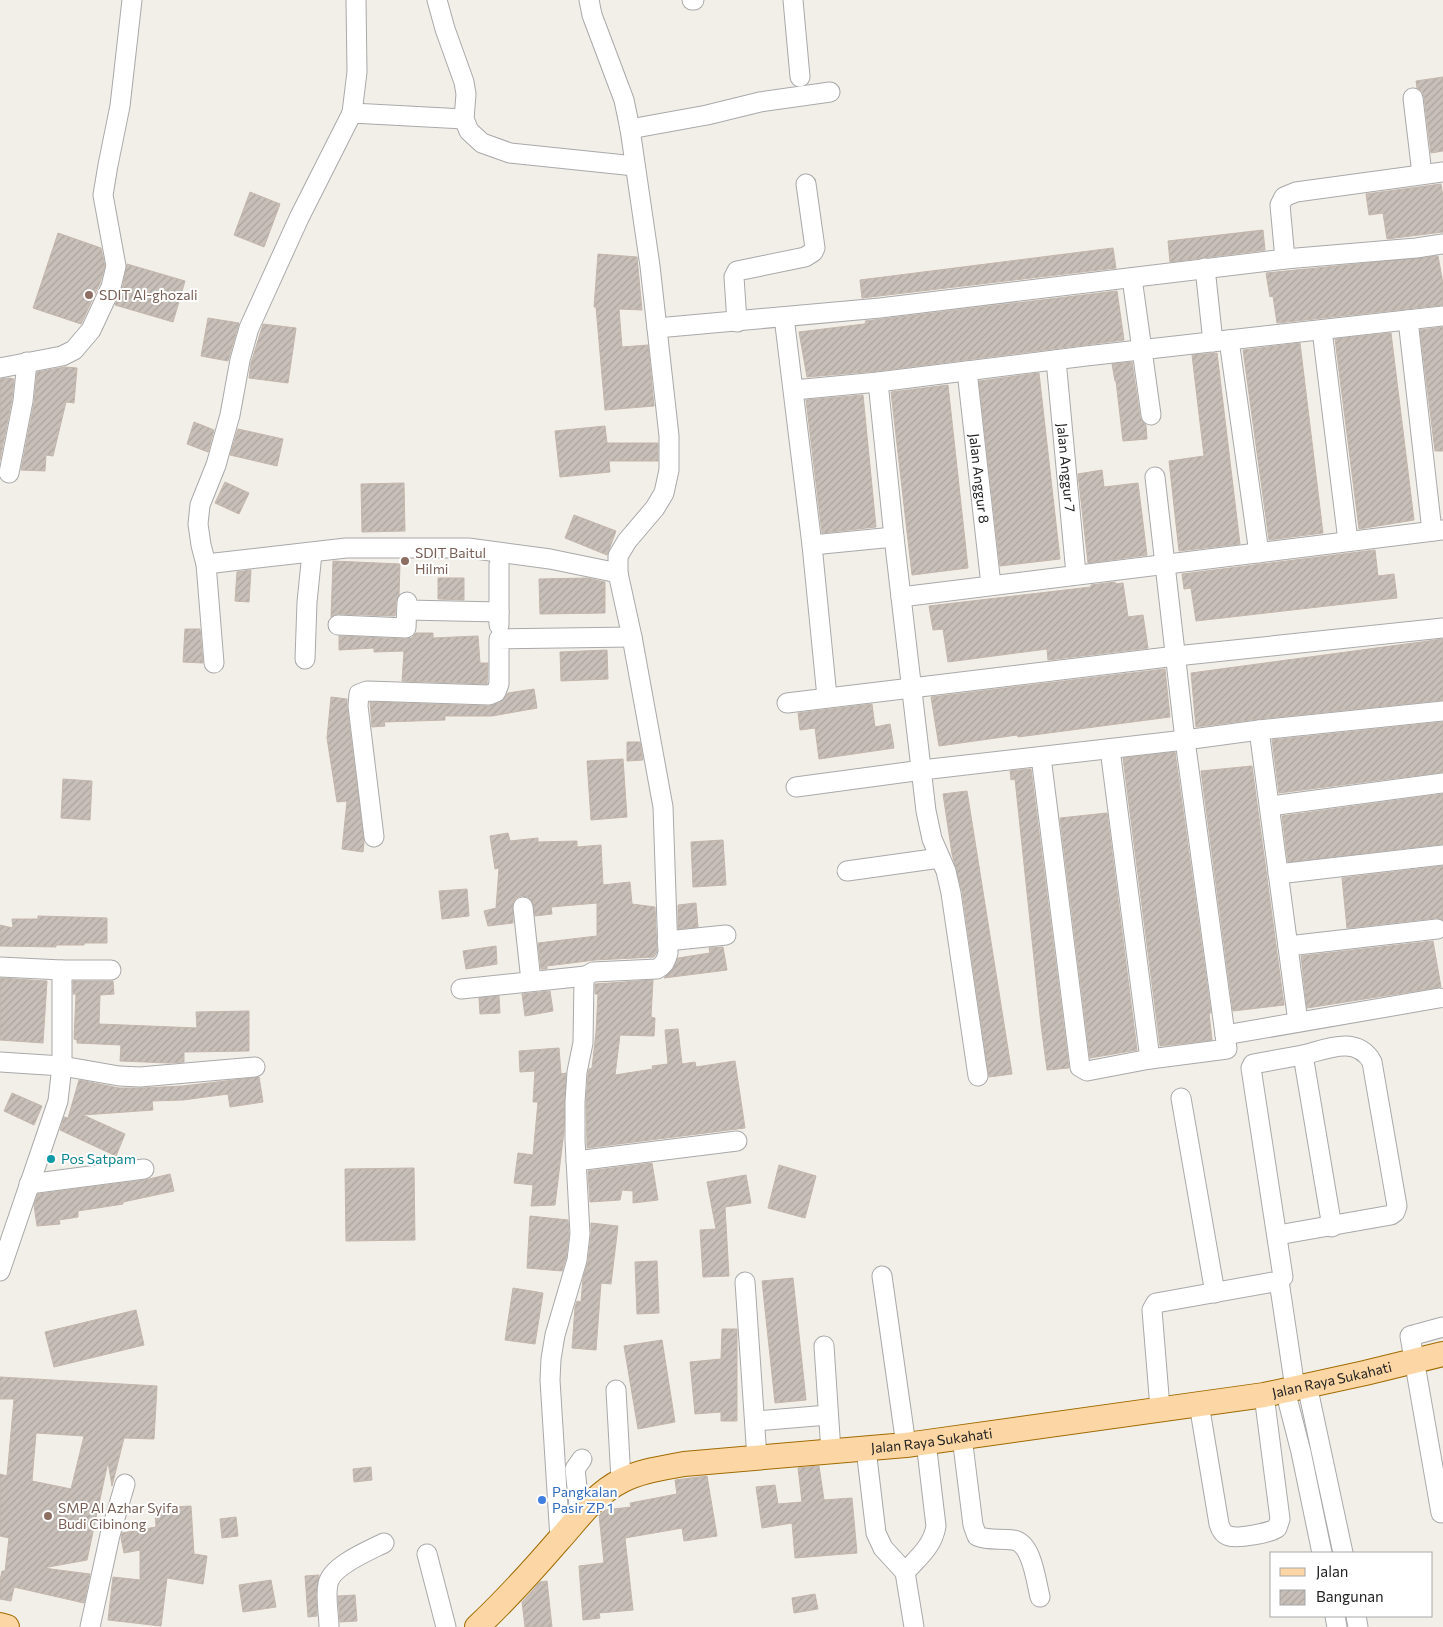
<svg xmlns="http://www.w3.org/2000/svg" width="1443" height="1627" font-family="Commissioner,sans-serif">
	<defs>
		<pattern id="building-hatch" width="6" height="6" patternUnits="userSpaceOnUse" patternTransform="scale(1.25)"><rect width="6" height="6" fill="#c7bfb8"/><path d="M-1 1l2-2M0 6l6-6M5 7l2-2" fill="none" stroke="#aba49e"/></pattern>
	</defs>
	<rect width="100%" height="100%" fill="#f2efe9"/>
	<!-- building -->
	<g fill="url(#building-hatch)" stroke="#c4b6ab" fill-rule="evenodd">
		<path d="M1443,77V151L1431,153L1424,97L1422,91L1417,88L1416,81Z"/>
		<path d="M1441,184L1443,196V232L1387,239L1383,213L1369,215L1366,194Z"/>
		<path d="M250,192L280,204L264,247L234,235Z"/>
		<path d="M1263,230L1265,250L1170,262L1168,241Z"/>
		<path d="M58,233L101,248L105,266L100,283L81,324L33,308Z"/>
		<path d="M1113,248L1116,268L862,298L860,280Z"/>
		<path d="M598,254L637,257L642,310L619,309L622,347L648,345L654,406L605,410L596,307H594Z"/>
		<path d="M1438,256L1443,283V305L1277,323L1273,296L1270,297L1266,273Z"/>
		<path d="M127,264L185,281L173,322L115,305L122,290Z"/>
		<path d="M1117,291L1124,340L877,371L807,377L799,332L864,324L866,323L865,321Z"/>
		<path d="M208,318L239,323L228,361L201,356Z"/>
		<path d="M263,324L296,328L288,383L249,378L251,363Z"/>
		<path d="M1443,327V451H1435L1420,330Z"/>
		<path d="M1391,333L1414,520L1359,529L1335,339Z"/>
		<path d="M1300,343L1323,533L1269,540L1243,350Z"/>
		<path d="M1217,353L1240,544L1179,551L1169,461L1204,456L1192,355Z"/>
		<path d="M1132,362L1140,417L1142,421L1146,425L1147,439L1123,441L1116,381H1115L1112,364Z"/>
		<path d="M65,367L77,368L74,403L66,402L53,456L46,455L45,471L21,470L34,403L37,372Z"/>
		<path d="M1039,373L1060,559L1000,566L979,381Z"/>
		<path d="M9,378L14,379L12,399L0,460V379Z"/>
		<path d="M948,385L968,568L912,575L891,392Z"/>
		<path d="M863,395L876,527L822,533L806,400Z"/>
		<path d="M194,422L214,430L208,452L187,444Z"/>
		<path d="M605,426L607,443H658V461H609L610,472L560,477L555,431Z"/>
		<path d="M238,429L283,439L277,466L230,455Z"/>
		<path d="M1102,470L1104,487L1138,483L1147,555L1088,563L1078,474Z"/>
		<path d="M225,482L249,493L239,514L215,503Z"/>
		<path d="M404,483L405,531L362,532L361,484Z"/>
		<path d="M574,515L616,531L607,555L565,538Z"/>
		<path d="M1375,550L1378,576L1394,574L1397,598L1196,621L1191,588L1184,589L1182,574Z"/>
		<path d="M333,561L400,564L399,595L396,601L395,616L338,614L331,617Z"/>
		<path d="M251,570L249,602L235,601L237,572Z"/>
		<path d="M438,578H464V600L438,599Z"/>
		<path d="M587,578L605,582V613L540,614L539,579Z"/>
		<path d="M1115,582L1116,584L1123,583L1128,617L1143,615L1148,648L1048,660L1047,649L948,662L943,629L933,630L929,606L1091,587V585Z"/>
		<path d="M185,629H200L203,663L183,662Z"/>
		<path d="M416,633H433V638L478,636L480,663H488L487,684L402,681L404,651L374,652V648L339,650V636L406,639L412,638Z"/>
		<path d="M1443,639V700L1258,719L1196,727L1191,673Z"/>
		<path d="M607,650L608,679L561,681L560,652Z"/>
		<path d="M1165,669L1170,717L1018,737L1017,735L939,746L931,697Z"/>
		<path d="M534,689L537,708L492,716H445V720L384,722L385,726L372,727L370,702L489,706L501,702L508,693Z"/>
		<path d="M331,697L347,699V707L364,842L363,852L342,849L347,801L337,802L327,738Z"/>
		<path d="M872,704L875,727L890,724L894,748L819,759L815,728L800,730L798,713Z"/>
		<path d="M1443,722V772L1279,793L1272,740Z"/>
		<path d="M627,742H640L643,760L627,761Z"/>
		<path d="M1175,752L1211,1013H1209L1212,1040L1160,1046L1123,758Z"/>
		<path d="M623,759L627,817L591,820L587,761Z"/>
		<path d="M1252,766L1284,1005L1233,1011L1201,771Z"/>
		<path d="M1031,769L1069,1068L1047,1070L1041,1025L1015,779L1011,780L1010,771Z"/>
		<path d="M63,779L92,781L90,820L61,818Z"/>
		<path d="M967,791L1012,1074L989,1077L962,891L952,854L943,794Z"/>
		<path d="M1443,794V844L1288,862L1282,816Z"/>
		<path d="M1107,813L1137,1050L1090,1058L1060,818Z"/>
		<path d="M508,833L510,841L538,838V842L577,841V847L601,845L603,885L630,882L632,904L655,907L657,952L654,957L595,960L547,966V969H541L538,943L597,936V903L551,907L552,914L535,916L532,901L528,897L521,896L516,898L513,903V923L488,926L484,911L496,908L499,868L495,869L490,836Z"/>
		<path d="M723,840L726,885L693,887L691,842Z"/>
		<path d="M1443,866V920L1436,918L1347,928L1342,878Z"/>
		<path d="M467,889L469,916L442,919L439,891Z"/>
		<path d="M696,903L698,927L678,929V905Z"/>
		<path d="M38,916L107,918V943H84V945H56V947L0,946V925L13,928L12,919H38Z"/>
		<path d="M1433,941L1441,987L1307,1008L1301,956Z"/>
		<path d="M496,946L497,964L466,969L463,951Z"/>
		<path d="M723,947L727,970L664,978L673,969L678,958L710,953L709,948Z"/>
		<path d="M0,978L47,981L43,1043L0,1040Z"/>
		<path d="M653,980L651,1017L655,1018L654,1036L620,1035L615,1075L653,1069L652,1066L668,1064L665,1030L678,1029L682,1064L695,1062L696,1067L735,1061L745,1128L587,1148L586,1102L588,1074L589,1069L592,1068L596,1032L598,994H595V984Z"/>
		<path d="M73,981H113L114,994L100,995L99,1024L197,1028L196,1012L249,1011V1051L184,1052V1062L169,1063L120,1061L121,1045L77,1043V1040L74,1039L76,994H73Z"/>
		<path d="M550,991L553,1011L525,1016L522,994Z"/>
		<path d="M499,996L500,1013L480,1014L479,998Z"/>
		<path d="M559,1048L561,1074L566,1073L564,1131L555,1205L531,1206L533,1185L514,1183L518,1153L533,1155L538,1102H533L535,1071L520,1072L519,1051Z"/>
		<path d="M259,1077L263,1102L230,1107L228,1094L183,1100L152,1101L153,1110L83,1115L125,1134L116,1156L60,1130L64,1117L68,1118L79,1080L119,1088H141L183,1086Z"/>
		<path d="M12,1093L42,1106L34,1125L4,1111Z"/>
		<path d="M652,1163L658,1200L633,1203V1191L622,1190L620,1200L590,1202L588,1171Z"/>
		<path d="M779,1165L816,1176L805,1218L768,1208Z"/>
		<path d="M414,1168L415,1240L346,1241L345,1169Z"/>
		<path d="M170,1174L174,1191L123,1202V1204L78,1211V1217L59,1220L60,1224L37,1226L34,1205L38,1194L145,1180Z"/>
		<path d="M746,1175L751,1203L725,1207L729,1276L703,1277L700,1230L716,1229L707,1182Z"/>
		<path d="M530,1216L568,1220L569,1234L566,1258L562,1271L527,1268Z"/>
		<path d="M591,1223L618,1226L611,1284L601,1283L596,1350L572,1348L575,1307L577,1301L581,1302L583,1278L588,1261L591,1235Z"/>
		<path d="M657,1261L659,1313L637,1314L635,1262Z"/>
		<path d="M793,1278L806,1400L775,1403L762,1281Z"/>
		<path d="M513,1288L543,1293L535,1344L505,1340Z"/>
		<path d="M136,1310L144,1345L54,1367L45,1332Z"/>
		<path d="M722,1329H737V1421H721V1412L695,1414L690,1362L721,1359Z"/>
		<path d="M662,1340L675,1422L638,1429L624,1346Z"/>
		<path d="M0,1377L157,1386L154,1439L124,1438L112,1486L108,1462L87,1560L43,1568L90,1574L84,1603L14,1587L11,1601L0,1599V1580L2,1571H5L9,1538L0,1536V1474L7,1476L14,1399H0ZM36,1433L84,1436L71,1489L32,1481Z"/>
		<path d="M819,1466L824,1500L852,1498L857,1553L795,1558L792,1523L762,1528L756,1487L775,1485L778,1504L802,1502L798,1468Z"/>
		<path d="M371,1467L372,1480L354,1482L353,1469Z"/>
		<path d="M707,1476L717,1536L684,1541L682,1528L625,1538L633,1610L599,1613L600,1618L583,1620L579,1566L604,1563L599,1515L605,1510L631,1507L630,1503L677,1494L675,1480Z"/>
		<path d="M191,1506L194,1554L207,1556L203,1584L167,1578L161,1626L108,1620L113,1577L140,1580V1550L124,1553L121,1538L122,1533L156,1527L155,1508Z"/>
		<path d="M236,1517L238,1536L222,1538L220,1519Z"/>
		<path d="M319,1575L316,1594L317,1616L308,1617L305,1576Z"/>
		<path d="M271,1580L276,1607L243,1612L239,1585Z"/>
		<path d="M547,1581L552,1627H525L522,1602L540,1582Z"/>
		<path d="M815,1594L818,1609L794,1613L792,1598Z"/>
		<path d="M355,1595L357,1621L340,1622L338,1596Z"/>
	</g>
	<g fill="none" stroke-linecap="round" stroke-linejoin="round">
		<!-- minor casing -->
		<g stroke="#a9a9a9" stroke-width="21">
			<g id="minor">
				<path d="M437,0L445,29L464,82L466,94L464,119L469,131L482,143L510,153L635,166"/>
				<path d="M692,0H694"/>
				<path d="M793,0L800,77"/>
				<path d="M1413,98L1422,174"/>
				<path d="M352,113L357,72L356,0"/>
				<path d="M630,129L707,115L760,102L830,92"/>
				<path d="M1285,259L1280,205L1284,197L1296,192L1443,172"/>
				<path d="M1205,268L1213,342"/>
				<path d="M1132,278L1151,415"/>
				<path d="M784,317L812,545L827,697"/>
				<path d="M1408,320L1432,531"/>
				<path d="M737,322L734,277L737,271L805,257L813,252L815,248L806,184"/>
				<path d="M657,328L880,308L1285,259L1416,248L1443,244"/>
				<path d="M1322,330L1348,541"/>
				<path d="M1229,340L1259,553"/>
				<path id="s1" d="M1056,360L1076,574"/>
				<path d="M0,368L62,356L74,350L91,330L111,287L116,266L103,195L108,165L120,106L132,0"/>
				<path id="s2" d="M967,371L991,585"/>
				<path d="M878,382L894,537L926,811L932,839L946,871L951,893L978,1076"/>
				<path d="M794,390L878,382L1086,356L1443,316"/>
				<path d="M9,473L23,401L27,362"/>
				<path d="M812,545L894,537"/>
				<path d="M206,564L346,548H468L550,559L618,573"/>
				<path d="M499,564V625"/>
				<path d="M901,597L1443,530"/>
				<path d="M407,610L499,612"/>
				<path d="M338,625L406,628L407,602"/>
				<path d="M305,659L307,602L312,553"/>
				<path d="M214,663L206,564L201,545L198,524L200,505L216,465L230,415L240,360L249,328L299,218L352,113L464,119"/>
				<path d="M787,703L1176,656L1443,628"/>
				<path d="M1259,730L1298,1022"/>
				<path d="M1110,749L1150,1059"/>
				<path d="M1041,757L1080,1067L1087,1071L1150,1059L1227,1049L1185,740L1155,477"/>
				<path d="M796,787L922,770L1185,740L1259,730L1443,711"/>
				<path d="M1270,806L1443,783"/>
				<path d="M374,837L358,706L359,694L367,691L489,695L496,692L499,684V639L632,637"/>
				<path d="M847,871L940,858"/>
				<path d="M1278,874L1443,855"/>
				<path d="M523,907L531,981"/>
				<path d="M667,941L726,935"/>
				<path d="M1288,946L1437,929"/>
				<path d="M0,967L62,970H111"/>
				<path d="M461,989L586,976"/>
				<path d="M1225,1035L1439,998"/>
				<path d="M0,1062L62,1066L119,1076L140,1077L255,1067"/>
				<path d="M1181,1098L1215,1293"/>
				<path d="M576,1161L737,1141"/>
				<path d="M29,1184L144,1169"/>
				<path d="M1278,1235L1391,1215L1395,1212L1397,1206L1372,1062C1357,1035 1327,1049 1303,1055"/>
				<path d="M0,1271L58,1101L62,1066V970"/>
				<path d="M882,1276L906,1445"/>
				<path d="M1279,1281L1295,1388"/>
				<path d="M745,1282L757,1458"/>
				<path d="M824,1346L831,1452"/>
				<path d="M1307,1385L1343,1553"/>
				<path d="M616,1390L621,1480"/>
				<path d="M1285,1390L1301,1452L1322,1553"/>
				<path d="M1199,1404L1219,1524C1221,1530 1223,1534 1229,1536C1238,1539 1269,1533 1277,1528L1280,1519L1264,1395"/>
				<path d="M1160,1408L1152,1310L1156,1303L1279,1281L1283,1277L1251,1068L1253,1064L1303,1055L1332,1227"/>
				<path d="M755,1421L828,1415"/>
				<path d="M962,1437L973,1525L977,1536C989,1541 1000,1538 1013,1540C1032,1542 1036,1581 1040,1597"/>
				<path d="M866,1449L876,1533L883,1548L905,1572L914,1627"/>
				<path d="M1441,1513L1410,1336L1443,1327"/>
				<path d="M580,1515L575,1469L582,1459"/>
				<path d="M560,1539L550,1380L551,1359L555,1335L577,1260L580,1234L575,1140V1102L577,1072L583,1043L584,980L586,976L593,972L657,969C664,965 666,961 668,953L663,807L632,637L618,573V556L627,541L655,508L664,493L669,470V436L650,266L630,129L624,100L592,15L589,0"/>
				<path d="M427,1554L446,1627"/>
				<path d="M905,1572C918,1558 933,1546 936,1526L926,1442"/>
				<path d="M1335,1616L1337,1627"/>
				<path d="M1356,1616L1358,1627"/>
				<path d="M90,1627L110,1535L125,1484"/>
				<path d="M329,1627C329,1614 325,1597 328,1584C331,1566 368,1551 384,1543"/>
			</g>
		</g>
		<!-- major casing -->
		<g stroke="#a06b00" stroke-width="26">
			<g id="major">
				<path d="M0,1625L7,1627"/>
				<path id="s3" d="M477,1627C506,1600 532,1571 558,1541C577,1520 595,1494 621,1481C640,1471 663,1468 684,1464L906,1445L1264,1395L1365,1373L1443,1354"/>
			</g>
		</g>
		<!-- minor -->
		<use href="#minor" stroke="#fff" stroke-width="19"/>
		<!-- major -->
		<use href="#major" stroke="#fcd6a4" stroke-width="24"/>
	</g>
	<!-- markers -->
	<g fill="#8d6e63" stroke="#fff" stroke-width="2">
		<circle cx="89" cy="295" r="5"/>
		<circle cx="405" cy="561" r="5"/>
		<circle cx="48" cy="1516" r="5"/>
	</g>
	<circle fill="#0f9aa8" stroke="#fff" stroke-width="2" cx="51" cy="1159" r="5"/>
	<circle fill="#3f7fe0" stroke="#fff" stroke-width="2" cx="542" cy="1500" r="5"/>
	<g text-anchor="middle" stroke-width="4" stroke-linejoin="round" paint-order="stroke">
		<!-- education labels -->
		<g font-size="14" fill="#785e54" stroke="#fff" text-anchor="start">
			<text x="99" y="300">SDIT Al-ghozali</text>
			<text x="415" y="558">SDIT Baitul<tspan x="415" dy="16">Hilmi</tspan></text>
			<text x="58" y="1513">SMP Al Azhar Syifa<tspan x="58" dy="16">Budi Cibinong</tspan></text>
		</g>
		<!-- street labels -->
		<g font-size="14" fill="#222" stroke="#fff">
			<text dy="5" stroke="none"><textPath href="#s1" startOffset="108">Jalan Anggur 7</textPath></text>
			<text dy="5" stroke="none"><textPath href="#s2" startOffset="108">Jalan Anggur 8</textPath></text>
			<text dy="5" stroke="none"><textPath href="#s3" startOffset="925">Jalan Raya Sukahati</textPath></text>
			<text dy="5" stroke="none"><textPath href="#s3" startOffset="520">Jalan Raya Sukahati</textPath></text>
		</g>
		<!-- culture labels -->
		<g font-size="14" fill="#0d838f" stroke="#fff" text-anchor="start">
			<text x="61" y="1164">Pos Satpam</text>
		</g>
		<!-- shop labels -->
		<g font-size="14" fill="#366cbe" stroke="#fff" text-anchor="start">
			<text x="552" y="1497">Pangkalan<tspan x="552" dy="16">Pasir ZP 1</tspan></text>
		</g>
	</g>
	<!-- legend -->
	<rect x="1270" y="1552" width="162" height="65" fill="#ffffff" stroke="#a7a7a7"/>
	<rect x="1280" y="1568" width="25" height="8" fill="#fcd6a4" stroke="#a7a7a7"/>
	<text x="1316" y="1577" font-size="15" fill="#222222">Jalan</text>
	<rect x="1280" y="1590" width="25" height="15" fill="url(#building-hatch)" stroke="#a7a7a7"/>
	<text x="1316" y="1602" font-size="15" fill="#222222">Bangunan</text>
</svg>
